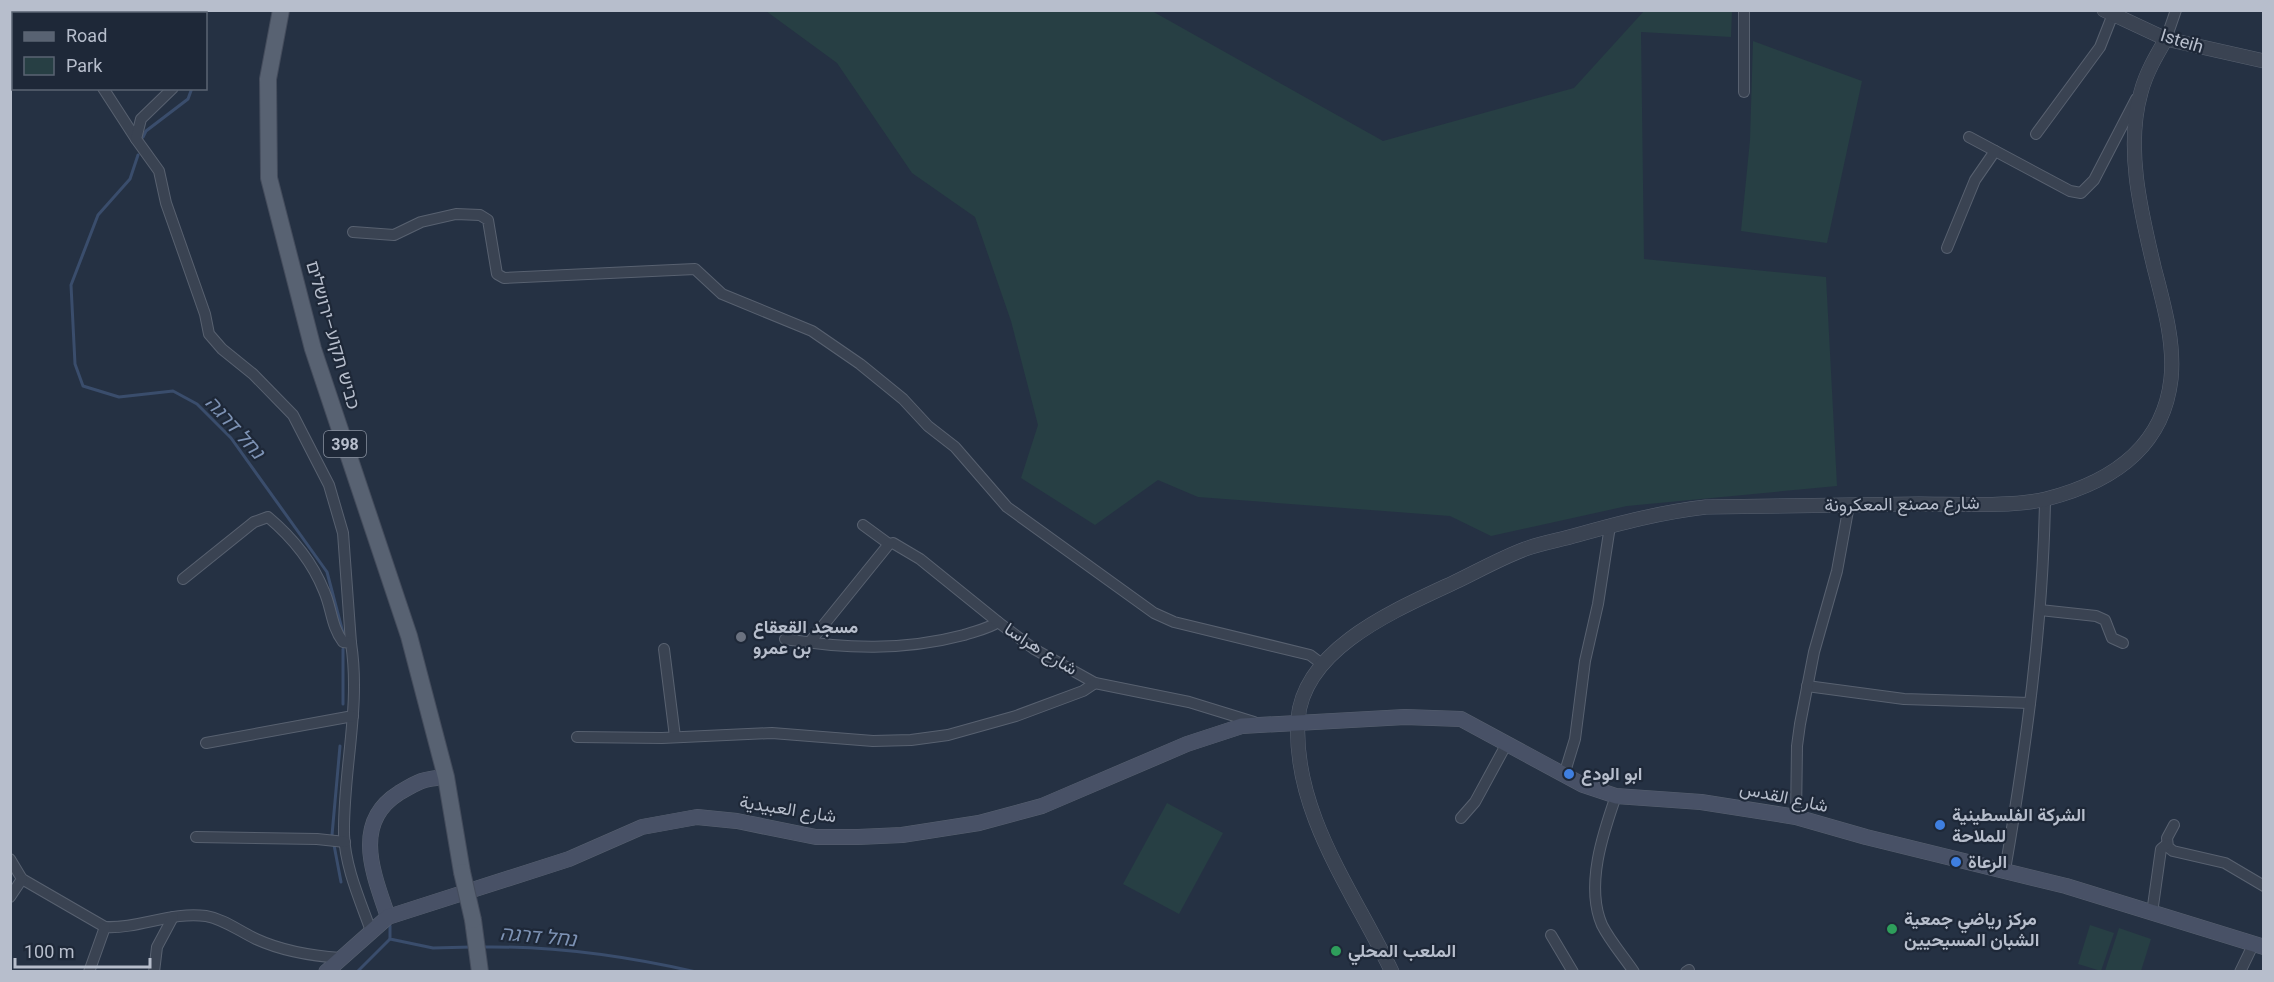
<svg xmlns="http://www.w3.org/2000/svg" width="2274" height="982" font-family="Roboto,Vazirmatn,'Noto Sans Hebrew',sans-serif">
	<rect width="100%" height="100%" fill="#253143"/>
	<!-- green -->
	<g fill="#273f44">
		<path d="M766,11H1152L1383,141L1574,88L1644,11H1732L1731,37L1641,32L1644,259L1826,277L1837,486L1627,506L1491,536L1450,516L1198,497L1158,480L1095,525L1021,478L1038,425L1011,321L975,217L912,173L837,63Z"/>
		<path d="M1753,41L1862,81L1827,243L1741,231L1750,140Z"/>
		<path d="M1167,803L1223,833L1179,914L1123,884Z"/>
		<path d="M2090,925L2114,933L2101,971L2078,964Z"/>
		<path d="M2119,928L2151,939L2141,971H2105Z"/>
	</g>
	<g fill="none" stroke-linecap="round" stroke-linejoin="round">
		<!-- stream -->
		<g stroke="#3a4d6c" stroke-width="3">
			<path d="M203,14V10"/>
			<path d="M143,137L146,131L188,99L192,88"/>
			<path d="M138,155L130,179L98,215L71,285L75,364L83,386L119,397L173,391L197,404L231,438L327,572L343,633"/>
			<path d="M343,704V649"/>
			<path d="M332,835L340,746"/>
			<path d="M334,845L341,882"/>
			<path d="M390,926V939L433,948L471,947"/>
			<path d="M483,947C555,946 626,956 696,972"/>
			<path d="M357,972L390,939"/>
		</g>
		<!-- minor casing -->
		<g stroke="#586170" stroke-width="12">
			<g id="minor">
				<path d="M37,10L40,14"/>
				<path d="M1744,10V92"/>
				<path d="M193,14L194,10"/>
				<path d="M2166,39L2176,10"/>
				<path d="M103,88L136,139"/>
				<path d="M173,88L141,119L136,139L159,171L166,203L205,314L209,334L222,349L253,374L293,415L329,485L343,533L351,643"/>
				<path d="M2036,134L2100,47L2113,14"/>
				<path d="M1969,137L2070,191L2081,193L2094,180L2136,99"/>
				<path d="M353,232L394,235L421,222L456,214L480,215L488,220L497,274L504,278L695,269L722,294L812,331L860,364L903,399L928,426L955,447L1007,507L1154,613L1174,622L1310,655L1322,664"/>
				<path d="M1947,248L1975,180L1995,151"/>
				<path d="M863,525L889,544"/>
				<path d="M183,579L254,522L268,517C293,538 312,561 324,591C332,609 331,626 343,642L351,643C361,707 343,770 344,834C345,867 360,900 371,931"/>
				<path d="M2040,610L2096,616L2105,620L2112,638L2123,643"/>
				<path d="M785,639C846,649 903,651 964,635C975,631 988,629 998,622L1034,649L1095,683L1189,702L1254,722"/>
				<path d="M809,643L889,544L893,543L920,559L998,622"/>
				<path d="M664,649L675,737"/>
				<path d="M1807,686L1904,699L2030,703"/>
				<path d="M577,737L662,738L772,733L873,741L911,740L948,735L1016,716L1083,691L1095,683"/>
				<path d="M206,743L353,716"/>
				<path d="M1564,775L1575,739L1585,661L1598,604L1610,526"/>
				<path d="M1616,796C1603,833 1585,886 1602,925C1610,941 1624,957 1634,972"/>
				<path d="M1796,817L1797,746L1800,724L1814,652L1837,571L1849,505"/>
				<path d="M1461,818L1475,802L1506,745"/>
				<path d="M2174,825L2167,838L2168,847L2173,851L2225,863L2264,886"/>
				<path d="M196,837L317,839L345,842"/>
				<path d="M10,859L22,879L105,927C139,929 172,911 206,916C224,919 239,931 256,939C282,951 312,956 341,958"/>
				<path d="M2005,870C2026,748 2043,624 2045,500"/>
				<path d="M10,897L22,879"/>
				<path d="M2152,913L2161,849L2167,844"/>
				<path d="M1551,935L1573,972"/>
				<path d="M89,972L105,927"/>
				<path d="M154,972L157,947L173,917"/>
				<path d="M1686,972L1689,970"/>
				<path d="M2240,972L2253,945"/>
			</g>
		</g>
		<!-- tertiary casing -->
		<g stroke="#586170" stroke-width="15">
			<g id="tertiary">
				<path d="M2104,10L2166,39L2264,61"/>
				<path d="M1392,972C1354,892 1292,812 1298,719C1304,647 1398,609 1455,582C1478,571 1501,558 1525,549C1541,543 1560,540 1577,535C1620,523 1662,512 1706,507C1777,506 1848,505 1919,504C1954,504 2014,507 2046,499C2109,483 2163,449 2171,379C2175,342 2163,302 2154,267C2141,212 2125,148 2141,92C2146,73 2156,56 2166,39"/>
			</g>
		</g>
		<!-- secondary casing -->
		<g stroke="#586170" stroke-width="16">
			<g id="secondary">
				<path d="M388,917C374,875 351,823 399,793C419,781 422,779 446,777"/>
				<path d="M326,972L388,917L569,859L642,827L697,817L737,821L816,837H858L902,835L979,823L1042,806L1187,744L1242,726L1405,717L1461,719L1583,785L1616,796L1701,802L1796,817L1866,837L2066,886L2264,947"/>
			</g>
		</g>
		<!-- primary casing -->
		<g stroke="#444c5c" stroke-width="18">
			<g id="primary">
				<path d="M281,10L268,79L269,178L313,349L409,636L446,777L462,872"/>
				<path d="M473,920L480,972"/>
			</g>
		</g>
		<!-- minor -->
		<use href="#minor" stroke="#3a4352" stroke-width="10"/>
		<!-- tertiary -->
		<use href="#tertiary" stroke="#3a4352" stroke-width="14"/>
		<!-- secondary -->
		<use href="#secondary" stroke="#485166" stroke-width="15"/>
		<!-- primary -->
		<use href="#primary" stroke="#586272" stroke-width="16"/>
		<!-- primary-bridge casing -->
		<g stroke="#444c5c" stroke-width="18" stroke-linecap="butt">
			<path id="primary-bridge" d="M462,872L473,920"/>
		</g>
		<!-- primary-bridge -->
		<use href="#primary-bridge" stroke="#586272" stroke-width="16"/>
	</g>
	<!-- markers -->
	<circle fill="#6b7280" stroke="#1e2838" stroke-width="2" cx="741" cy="637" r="6"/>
	<g fill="#3f7fe0" stroke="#1e2838" stroke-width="2">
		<circle cx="1569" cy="774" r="6"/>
		<circle cx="1940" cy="825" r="6"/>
		<circle cx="1956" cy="862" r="6"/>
	</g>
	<g fill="#2e9e5b" stroke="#1e2838" stroke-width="2">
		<circle cx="1892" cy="929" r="6"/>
		<circle cx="1336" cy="951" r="6"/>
	</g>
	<g text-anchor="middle" stroke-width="4.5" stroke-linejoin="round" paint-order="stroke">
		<!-- shield labels -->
		<rect fill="#1e2838" stroke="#8991a0" stroke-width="1.5" x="324" y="431" width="42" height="26" rx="4.5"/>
		<g font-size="16" font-weight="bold" fill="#b7becc">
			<text x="345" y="450">398</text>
		</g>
		<!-- street labels -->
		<g font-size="18" fill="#b7becc" stroke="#1e2838">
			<text transform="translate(2182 41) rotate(17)" y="6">Isteih</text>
			<text transform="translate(333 335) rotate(74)" y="6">כביש תקוע–ירושלים</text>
			<text transform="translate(1902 504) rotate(-1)" y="6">شارع مصنع المعكرونة</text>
			<text transform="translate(1041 649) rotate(32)" y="6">شارع هراسا</text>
			<text transform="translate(1784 797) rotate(12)" y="6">شارع القدس</text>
			<text transform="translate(788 809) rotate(9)" y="6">شارع العبيدية</text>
		</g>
		<!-- poi labels -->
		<g font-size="18" font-weight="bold" fill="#b7becc" stroke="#1e2838" text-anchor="start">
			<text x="753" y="633">مسجد القعقاع<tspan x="753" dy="21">بن عمرو</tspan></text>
			<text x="1581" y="780">ابو الودع</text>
			<text x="1952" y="821">الشركة الفلسطينية<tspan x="1952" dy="21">للملاحة</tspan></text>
			<text x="1968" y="868">الرعاة</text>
			<text x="1904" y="925">مركز رياضي جمعية<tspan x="1904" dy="21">الشبان المسيحيين</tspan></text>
			<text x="1348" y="957">الملعب المحلي</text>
		</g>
		<!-- water labels -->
		<g font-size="20" font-style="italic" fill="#7d92b4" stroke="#1e2838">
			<text transform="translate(235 427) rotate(48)" y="7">נחל דרגה</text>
			<text transform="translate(538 936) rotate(5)" y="7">נחל דרגה</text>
		</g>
	</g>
	<!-- border -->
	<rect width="2274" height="982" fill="none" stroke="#b7becc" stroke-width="24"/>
	<!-- legend -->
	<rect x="12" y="12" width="195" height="78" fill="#1e2838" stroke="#5b6473" stroke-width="1.5"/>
	<rect x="24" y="32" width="30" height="9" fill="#586272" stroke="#5b6473" stroke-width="1.5"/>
	<text x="66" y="42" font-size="18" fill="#b7becc">Road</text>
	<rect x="24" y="57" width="30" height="18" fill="#273f44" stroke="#5b6473" stroke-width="1.5"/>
	<text x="66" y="72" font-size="18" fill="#b7becc">Park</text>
	<!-- scale -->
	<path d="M15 958v9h135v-9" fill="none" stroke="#b7becc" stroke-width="3"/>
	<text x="24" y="958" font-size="18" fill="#b7becc" stroke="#1e2838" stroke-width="4.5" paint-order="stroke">100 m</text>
</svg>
